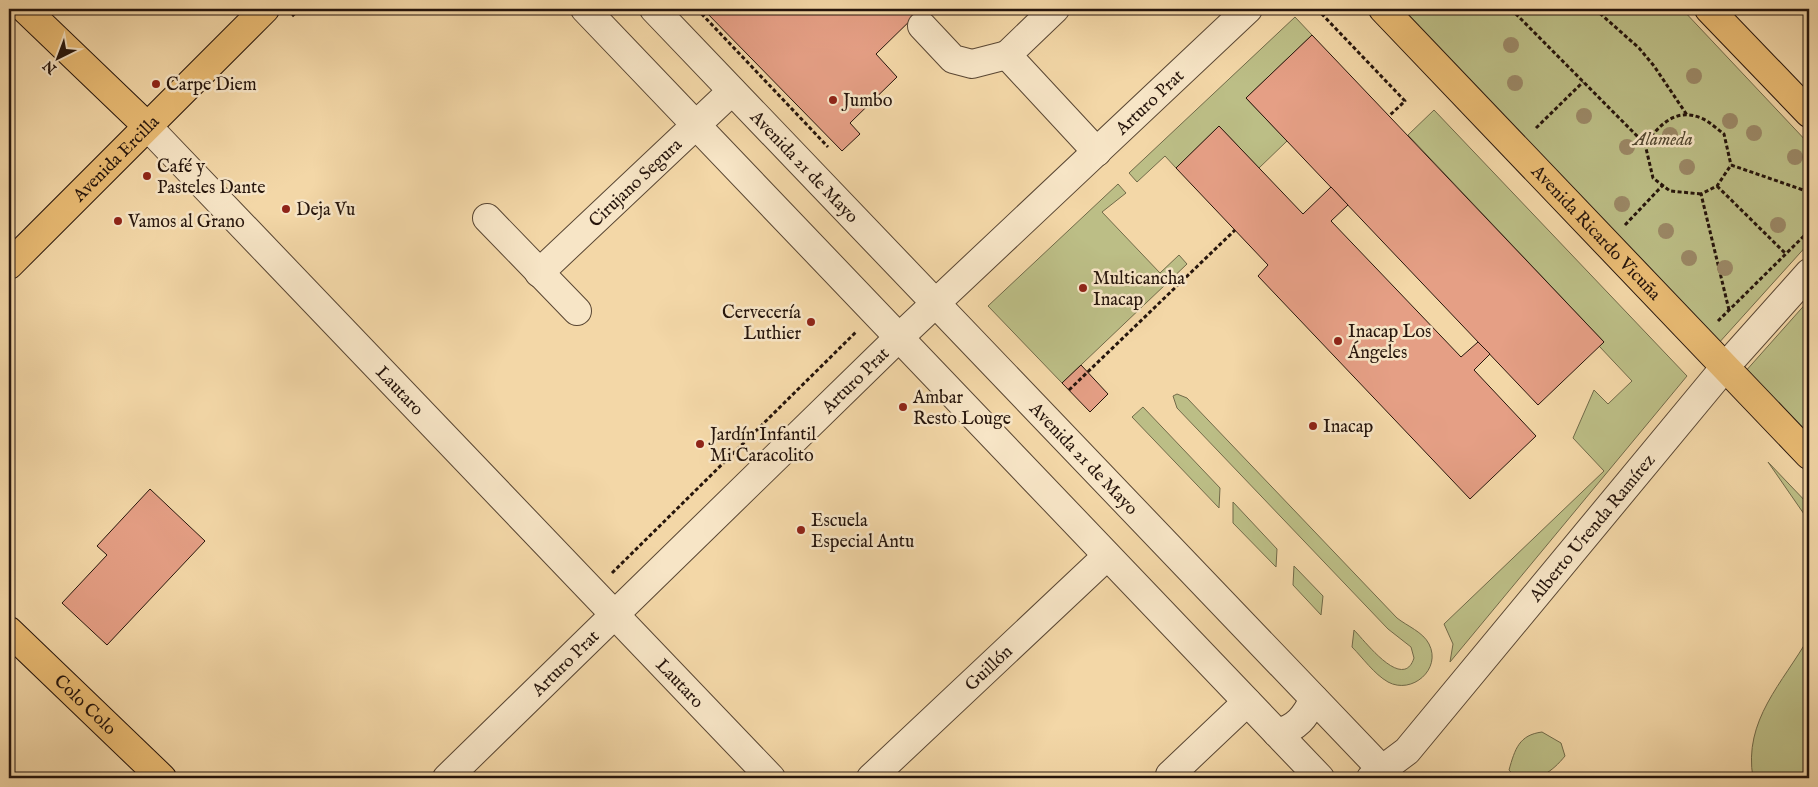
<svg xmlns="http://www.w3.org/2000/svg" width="1818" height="787" font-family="'IM FELL English',serif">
	<rect width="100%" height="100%" fill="#f3d7a7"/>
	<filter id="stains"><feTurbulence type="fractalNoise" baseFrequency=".004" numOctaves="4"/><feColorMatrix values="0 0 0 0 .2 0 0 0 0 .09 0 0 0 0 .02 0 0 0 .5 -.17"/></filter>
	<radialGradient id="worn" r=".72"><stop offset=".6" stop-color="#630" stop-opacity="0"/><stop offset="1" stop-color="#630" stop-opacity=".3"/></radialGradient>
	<!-- green -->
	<g fill="#bcbe86" stroke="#716a49">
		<path d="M1395,9H1682L1809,144V243L1717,345Z"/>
		<path d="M1295,17L1312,35L1246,98L1287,141L1259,168L1219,126L1176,168L1165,156L1137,182L1129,173Z"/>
		<path d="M1434,110L1687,376L1450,662L1453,644L1444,624L1604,471L1573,438L1594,390L1608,404L1632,381L1599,346L1604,342L1408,135Z"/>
		<path d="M1118,184L1126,193L1102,212L1160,273L1179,255L1187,264L1062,383L988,306Z"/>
		<path d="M1809,300V442L1744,373Z"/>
		<path d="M1177,394L1187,398L1397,618C1407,626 1423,632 1429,644C1442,669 1412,695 1388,682C1374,674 1363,658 1352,647L1354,630C1365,641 1403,692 1414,658L1411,647L1388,629L1177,408L1173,396Z"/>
		<path d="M1143,407L1220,488L1219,508L1132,417Z"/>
		<path d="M1768,462L1809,505V527L1804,514Z"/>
		<path d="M1233,502L1277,549L1276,567L1233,523Z"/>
		<path d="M1294,566L1323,596L1321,615L1293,585Z"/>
		<path d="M1809,637V778H1753C1743,720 1783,683 1809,637Z"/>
		<path d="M1542,732L1561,743L1565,756C1553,771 1535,785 1515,777L1509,770C1515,749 1519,735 1542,732Z"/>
	</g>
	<!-- building -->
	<g fill="#e59f85" stroke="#26150c">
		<path d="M703,9H922L876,54L897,77L850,123L860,134L842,151Z"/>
		<path d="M1312,35L1604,342L1538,405L1246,98Z"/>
		<path d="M1219,126L1303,214L1331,187L1348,205L1331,221L1461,357L1478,342L1490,354L1474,370L1536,436L1470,499L1258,276L1268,265L1176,168Z"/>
		<path d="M1081,365L1108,394L1090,412L1062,383Z"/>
		<path d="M150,489L205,541L107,645L62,603L107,555L97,546Z"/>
	</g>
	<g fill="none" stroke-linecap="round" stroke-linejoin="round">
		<!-- minor casing -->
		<g stroke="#594633" stroke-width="30">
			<g id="minor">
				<path d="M585,9L1320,778"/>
				<path id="s1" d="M654,9L1390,778"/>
				<path d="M1055,9L1007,55L1097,152"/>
				<path d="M922,26L953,59L972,64L1007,55"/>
				<path id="s2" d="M147,126L771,778"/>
				<path d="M487,218L577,311"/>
				<path id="s3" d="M539,273L732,91"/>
				<path d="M1277,733C1297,728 1305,717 1314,699"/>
				<path d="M1170,775L1247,702"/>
				<path id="s4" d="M447,778L889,347L1248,9"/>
				<path id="s5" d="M871,778L1107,556"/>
				<path id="s6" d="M1371,778L1407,751L1725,367L1809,273"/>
			</g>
		</g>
		<!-- major casing -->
		<g stroke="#26150c" stroke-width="30">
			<g id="major">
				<path d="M25,9L147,126"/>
				<path id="s7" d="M1383,9L1809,455"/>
				<path d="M1709,9L1809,113"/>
				<path id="s8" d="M9,265L265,9"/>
				<path id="s9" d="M9,631L162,778"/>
			</g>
		</g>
		<!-- path -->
		<g stroke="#26150c" stroke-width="3" stroke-dasharray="4 2.5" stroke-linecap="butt">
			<path d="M697,9L828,147"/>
			<path d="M1317,9L1405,101L1389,116"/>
			<path d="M1511,9L1645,144"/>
			<path d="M1595,9L1639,48L1654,66L1687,115"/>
			<path d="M292,16L300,9"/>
			<path d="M1536,128L1583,82"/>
			<path d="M1717,186L1786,254"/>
			<path d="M1701,194L1670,191L1653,178L1645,144C1659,126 1675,107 1701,118C1709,121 1717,129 1724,134L1731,165"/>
			<path d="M1625,225L1663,185"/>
			<path d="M1729,310L1701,194L1717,186L1731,165L1809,192"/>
			<path d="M1718,321L1809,231"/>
			<path d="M1069,390L1235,230"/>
			<path d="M612,573L857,331"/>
		</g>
		<!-- minor -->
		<use href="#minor" stroke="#f7e5c6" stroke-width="28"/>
		<!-- major -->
		<use href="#major" stroke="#eabc74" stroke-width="28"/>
	</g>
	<!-- trees -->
	<g fill="#9b8866">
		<circle cx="1511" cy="45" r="8"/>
		<circle cx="1694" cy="76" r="8"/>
		<circle cx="1515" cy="83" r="8"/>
		<circle cx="1584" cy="116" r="8"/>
		<circle cx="1730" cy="121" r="8"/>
		<circle cx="1754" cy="133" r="8"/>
		<circle cx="1670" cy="135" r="8"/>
		<circle cx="1627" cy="147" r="8"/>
		<circle cx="1795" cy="157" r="8"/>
		<circle cx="1687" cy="167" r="8"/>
		<circle cx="1622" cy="204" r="8"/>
		<circle cx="1778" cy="225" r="8"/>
		<circle cx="1666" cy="231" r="8"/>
		<circle cx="1689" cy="258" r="8"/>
		<circle cx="1725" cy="268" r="8"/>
	</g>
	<!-- markers -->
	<g fill="#8f2418" stroke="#f7e5c6" stroke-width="2">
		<circle cx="156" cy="84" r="5"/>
		<circle cx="833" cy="100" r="5"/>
		<circle cx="147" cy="176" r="5"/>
		<circle cx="286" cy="209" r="5"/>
		<circle cx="118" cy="221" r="5"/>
		<circle cx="1083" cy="288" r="5"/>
		<circle cx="811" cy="322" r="5"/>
		<circle cx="1338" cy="341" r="5"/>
		<circle cx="903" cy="407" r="5"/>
		<circle cx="1313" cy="426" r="5"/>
		<circle cx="700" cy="444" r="5"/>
		<circle cx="801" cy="530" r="5"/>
	</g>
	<g text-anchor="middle" stroke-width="5" stroke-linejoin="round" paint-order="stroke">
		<!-- poi labels -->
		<g font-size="18" fill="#26150c" stroke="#f7e5c6" text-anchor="start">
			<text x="166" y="90">Carpe Diem</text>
			<text x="843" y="106">Jumbo</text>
			<text x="157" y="172">Café y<tspan x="157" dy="21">Pasteles Dante</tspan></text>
			<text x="296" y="215">Deja Vu</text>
			<text x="128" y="227">Vamos al Grano</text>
			<text x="1093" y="284">Multicancha<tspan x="1093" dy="21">Inacap</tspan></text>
			<text x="801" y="318" text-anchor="end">Cervecería<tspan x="801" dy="21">Luthier</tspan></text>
			<text x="1348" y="337">Inacap Los<tspan x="1348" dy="21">Ángeles</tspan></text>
			<text x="913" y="403">Ambar<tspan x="913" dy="21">Resto Louge</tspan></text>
			<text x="1323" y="432">Inacap</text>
			<text x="710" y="440">Jardín Infantil<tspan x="710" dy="21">Mi Caracolito</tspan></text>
			<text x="811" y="526">Escuela<tspan x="811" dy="21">Especial Antu</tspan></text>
		</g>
		<!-- street labels -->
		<g font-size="18" fill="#26150c" stroke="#f7e5c6">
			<text dy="6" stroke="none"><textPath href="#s4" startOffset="975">Arturo Prat</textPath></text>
			<text dy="6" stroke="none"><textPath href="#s8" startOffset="151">Avenida Ercilla</textPath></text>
			<text dy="6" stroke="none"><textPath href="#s1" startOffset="218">Avenida 21 de Mayo</textPath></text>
			<text dy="6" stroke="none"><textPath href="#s3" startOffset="132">Cirujano Segura</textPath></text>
			<text dy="6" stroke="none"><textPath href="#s7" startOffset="309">Avenida Ricardo Vicuña</textPath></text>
			<text dy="6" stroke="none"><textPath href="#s4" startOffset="570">Arturo Prat</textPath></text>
			<text dy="6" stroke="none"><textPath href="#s2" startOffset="366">Lautaro</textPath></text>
			<text dy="6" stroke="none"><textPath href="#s1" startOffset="622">Avenida 21 de Mayo</textPath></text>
			<text dy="6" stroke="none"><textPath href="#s6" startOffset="335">Alberto Urenda Ramírez</textPath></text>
			<text dy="6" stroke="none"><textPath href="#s4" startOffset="165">Arturo Prat</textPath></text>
			<text dy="6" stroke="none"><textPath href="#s5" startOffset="161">Guillón</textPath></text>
			<text dy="6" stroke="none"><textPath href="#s2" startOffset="771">Lautaro</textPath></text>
			<text dy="6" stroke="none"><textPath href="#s9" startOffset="106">Colo Colo</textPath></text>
		</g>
		<!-- park labels -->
		<g font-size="18" font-style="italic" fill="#534831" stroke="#f7e5c6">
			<text x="1663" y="145">Alameda</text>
		</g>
	</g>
	<!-- margin -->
	<rect width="1818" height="787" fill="none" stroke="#f3d7a7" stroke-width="30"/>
	<rect x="10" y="10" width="1798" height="767" fill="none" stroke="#26150c" stroke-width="2.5"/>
	<rect x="15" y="15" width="1788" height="757" fill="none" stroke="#26150c"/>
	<!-- north arrow -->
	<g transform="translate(58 58) rotate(222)" stroke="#f7e5c6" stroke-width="4" paint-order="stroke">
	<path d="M0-4L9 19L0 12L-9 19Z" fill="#26150c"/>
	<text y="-8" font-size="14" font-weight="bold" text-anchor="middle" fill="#26150c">N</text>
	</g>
	<rect width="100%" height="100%" filter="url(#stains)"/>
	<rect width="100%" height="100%" fill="url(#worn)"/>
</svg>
